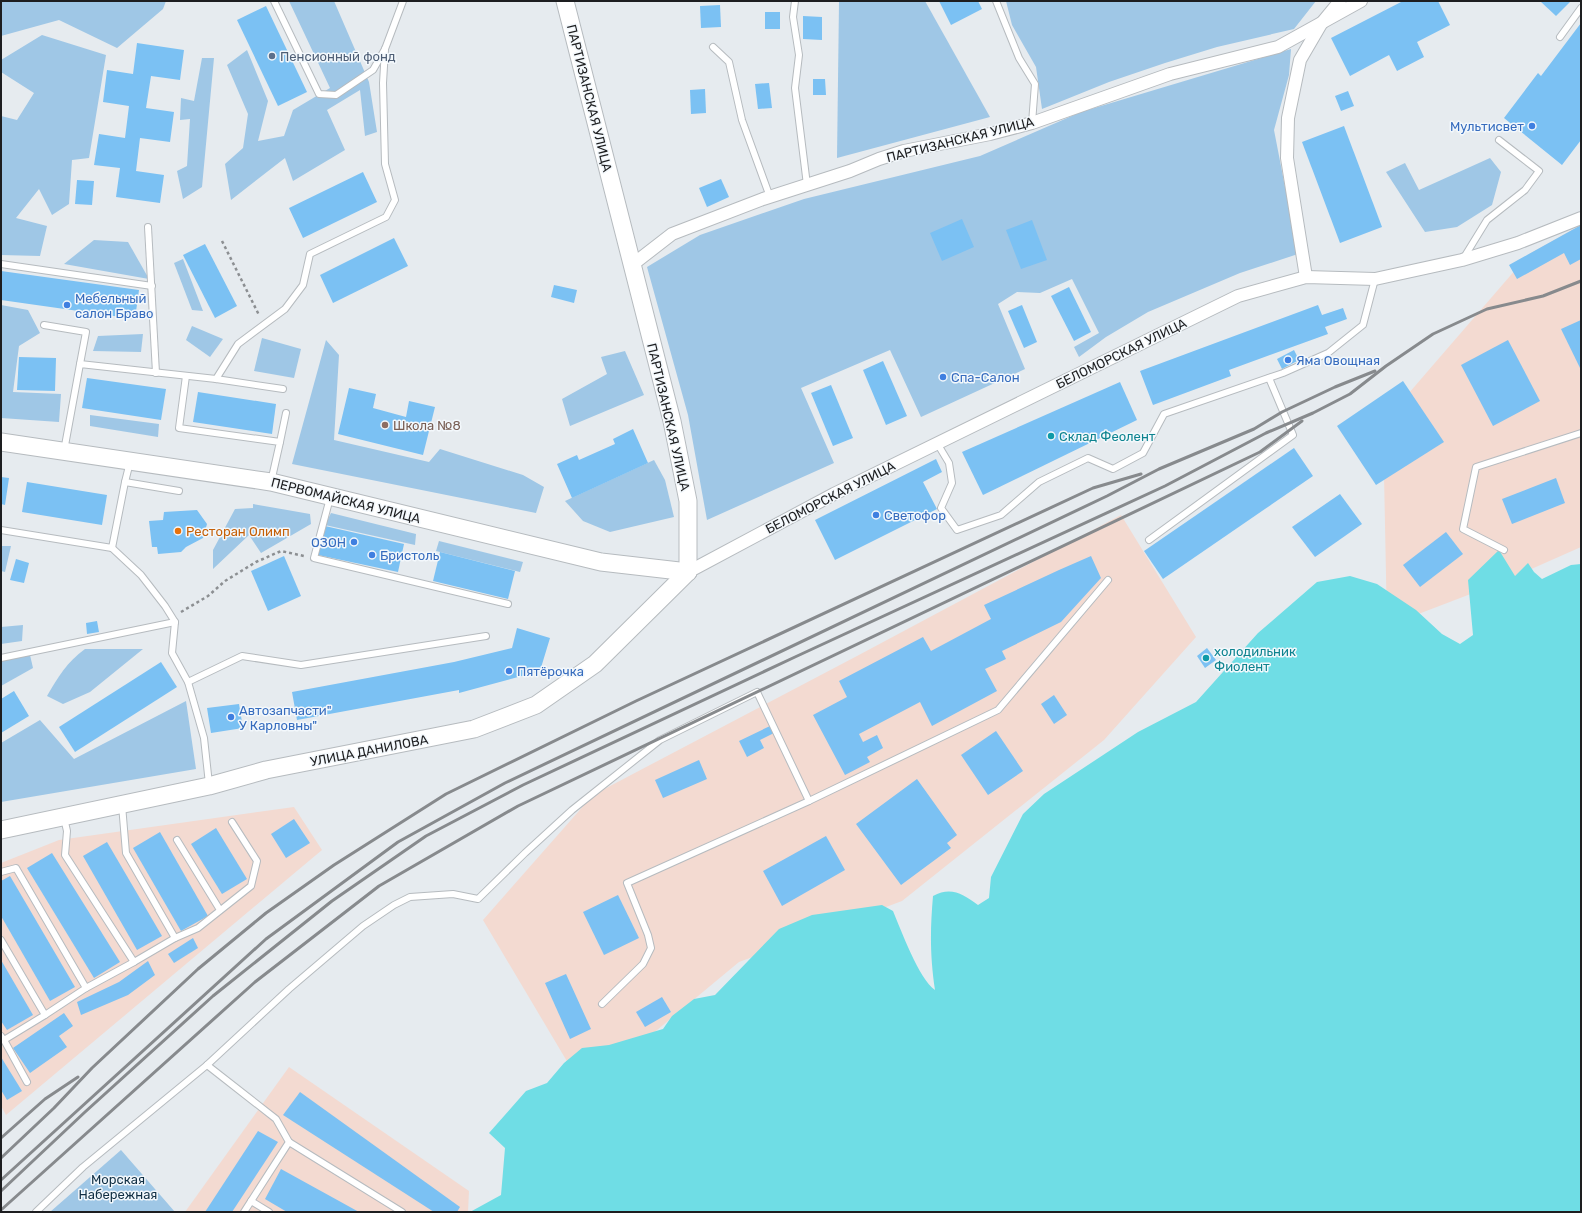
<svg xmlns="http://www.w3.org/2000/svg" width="1582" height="1213" font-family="Rubik,sans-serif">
	<rect width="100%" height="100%" fill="#e6ebef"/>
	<!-- industrial -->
	<g fill="#f3dad1">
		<path d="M1581,225V547L1502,582L1387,626L1383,423L1529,254Z"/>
		<path d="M1121,515L1196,637L1104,740L902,901L739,962L633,1050L568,1063L483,920L593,795L857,656Z"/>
		<path d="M294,807L322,850L6,1115L1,1106V863L59,840Z"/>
		<path d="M289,1067L469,1191L468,1212H185Z"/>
	</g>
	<!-- green -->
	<g fill="#9fc7e6">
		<path d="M1,1H166L163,9L117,48L59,20L1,36Z"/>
		<path d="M289,1H334L369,82L377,132L365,136L360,90L327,110L345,150L293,181L285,158L231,200L225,164L243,148L248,114L227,65L247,50L268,101L258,141L284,136L293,110L330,88Z"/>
		<path d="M841,1H925L990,117L837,158L839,2Z"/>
		<path d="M1006,1H1316L1294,29L1217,47L1165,63L1109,82L1042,109L1036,67L1012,25Z"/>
		<path d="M42,35L106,55L89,158L72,160L69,204L52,215L39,189L16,218L47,226L40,256L1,255V116L17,120L34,93L1,72V60Z"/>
		<path d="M1291,49L1289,75L1274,130L1298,254L1240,273L1148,312L1106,337L1079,357L1074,347L1099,333L1072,279L1040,293L1017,292L998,304L1025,369L921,417L890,350L801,388L834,463L707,520L688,415L647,267L700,235L804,199L980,156L1081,112Z"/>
		<path d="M202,58H214L202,187L183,199L177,171L187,166L190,119L180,120L181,98L194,101Z"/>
		<path d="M1490,158L1501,172L1492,205L1457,227L1425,232L1386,172L1405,163L1419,190Z"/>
		<path d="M94,240L128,242L149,279L64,264Z"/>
		<path d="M183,259L203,311L192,310L174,263Z"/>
		<path d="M1,305L28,310L40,333L19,346L13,392L61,394L59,422L1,418Z"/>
		<path d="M192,326L223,339L210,357L186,340Z"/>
		<path d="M143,334L141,352L93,351L98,336Z"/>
		<path d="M262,338L301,349L294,378L254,371Z"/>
		<path d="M326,340L339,355L334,440L429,462L440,449L523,475L544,487L536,513L292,464Z"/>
		<path d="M625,351L644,395L570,426L562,399L607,374L601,357Z"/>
		<path d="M90,415L159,424L158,437L90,426Z"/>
		<path d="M654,460L665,480L674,517L610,532L583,521L565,501Z"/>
		<path d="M253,504L310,514L311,524L261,553L249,535L213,569V550L235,509L253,508Z"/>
		<path d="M331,513L416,534L415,545L325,525Z"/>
		<path d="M439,541L523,562L520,572L436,551Z"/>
		<path d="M1,546H11L5,572L1,571Z"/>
		<path d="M23,625L22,641L1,644V627Z"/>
		<path d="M85,649H143L90,692L63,704L47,696C58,677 67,662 85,649Z"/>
		<path d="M30,655L33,668L1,686V661Z"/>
		<path d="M186,701L196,769L1,802V743L40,720L74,759Z"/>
		<path d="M121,1150L175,1212H50Z"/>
	</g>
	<!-- water -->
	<path fill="#6fdde5" d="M1499,550L1515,576L1528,563L1534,572L1542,579L1571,565L1581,564V1212H470L501,1195L505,1148L489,1133L526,1091L547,1083L564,1063L582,1048L609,1045L663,1029L672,1016L694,999L715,995L779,929L812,915L882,905L893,911C901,930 919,979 935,990C930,956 930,931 933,896C951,886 963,894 978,905L989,898L991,877L1023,814L1044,794L1138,732L1196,702L1258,633L1317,582L1350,576L1377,584L1416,610L1442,634L1460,644L1473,635L1468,580Z"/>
	<!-- building -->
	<g fill="#7bc1f3">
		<path d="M939,1H978L982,9L951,25Z"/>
		<path d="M1403,1H1438L1450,25L1417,42L1424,57L1397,71L1389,55L1350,76L1331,38Z"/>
		<path d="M1540,1H1571L1556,16Z"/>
		<path d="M720,5L721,27L701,28L700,6Z"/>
		<path d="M266,6L307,92L278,106L237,20Z"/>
		<rect x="765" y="12" width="15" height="17"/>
		<path d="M803,16L822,17V40L803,39Z"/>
		<path d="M1581,23V140L1562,165L1504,118L1538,73L1541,76Z"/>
		<path d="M137,43L184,50L180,80L151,76L146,108L174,112L170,142L140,138L136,171L164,175L160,203L116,197L120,168L94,165L99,134L125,138L129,106L103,102L107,70L133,74Z"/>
		<path d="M813,79H825L826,95H813Z"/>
		<path d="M769,83L772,108L758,109L755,84Z"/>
		<path d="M705,89L706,113L691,114L690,90Z"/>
		<path d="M1348,91L1354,106L1341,111L1335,96Z"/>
		<path d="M1344,126L1382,227L1340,243L1302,142Z"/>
		<path d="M363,172L377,202L303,238L289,208Z"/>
		<path d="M721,179L729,197L707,207L699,188Z"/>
		<path d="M77,180L94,181L92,205L75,204Z"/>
		<path d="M962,219L974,247L942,261L930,233Z"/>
		<path d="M1032,220L1047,260L1021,269L1006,230Z"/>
		<path d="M1581,225V259L1570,265L1564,253L1517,279L1509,265Z"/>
		<path d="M394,238L408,266L333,303L320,275Z"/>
		<path d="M205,244L237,306L215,318L183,255Z"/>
		<path d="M1,271L139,290L135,319L1,300Z"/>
		<path d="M554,285L577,290L574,303L551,297Z"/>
		<path d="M1069,287L1091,332L1074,341L1051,296Z"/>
		<path d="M1022,305L1037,342L1024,348L1008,311Z"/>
		<path d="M1318,305L1322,315L1343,308L1347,319L1325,327L1328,334L1229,370L1231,376L1153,405L1140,371Z"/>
		<path d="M1581,320V370L1561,329Z"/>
		<path d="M1508,340L1540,401L1493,426L1461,365Z"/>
		<path d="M1294,350L1299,360L1282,369L1277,359Z"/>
		<path d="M19,357L56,358L55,391L17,390Z"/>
		<path d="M883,361L907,416L886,425L863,370Z"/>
		<path d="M87,378L166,389L161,420L82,408Z"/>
		<path d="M1403,381L1444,442L1376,485L1337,426Z"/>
		<path d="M1120,382L1137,420L983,495L962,452Z"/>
		<path d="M831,385L853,438L833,446L811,393Z"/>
		<path d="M349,388L376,394L373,408L406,417L409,401L435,407L423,455L338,434Z"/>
		<path d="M198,392L276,404L272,434L193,422Z"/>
		<path d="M633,429L648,463L572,498L557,464L577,455L579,460L615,444L613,439Z"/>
		<path d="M1294,448L1313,476L1163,579L1144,551Z"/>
		<path d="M936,459L942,472L923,482L937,509L835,560L815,520Z"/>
		<path d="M1,477L9,478L5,505L1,504Z"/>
		<path d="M1556,478L1565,503L1512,524L1502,499Z"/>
		<path d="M27,482L107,495L102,525L22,512Z"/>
		<path d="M1340,494L1362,524L1315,557L1292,527Z"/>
		<path d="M197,510L207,524L203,538L186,547L181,552L158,554L157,547H152L149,521L163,520L164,512Z"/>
		<path d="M325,526L404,544L398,572L318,555Z"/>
		<path d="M1446,532L1463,554L1420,587L1403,565Z"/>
		<path d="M440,552L515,571L508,599L433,581Z"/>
		<path d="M284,556L301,596L268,611L251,571Z"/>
		<path d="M1091,556L1101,578L1061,622L1002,651L1006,659L985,669L997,691L932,726L920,702L859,734L863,742L877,735L883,748L867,757L870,762L845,775L813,715L847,697L839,681L923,637L931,651L991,619L984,605L1059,570Z"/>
		<path d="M16,559L29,563L24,583L10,580Z"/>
		<path d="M97,621L99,632L87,634L86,623Z"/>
		<path d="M517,628L550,638L540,671L459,693V690L297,720L292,692L454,662L512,648Z"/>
		<path d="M1207,648L1216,660L1205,668L1197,656Z"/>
		<path d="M161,662L177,687L75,752L59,727Z"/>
		<path d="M14,691L29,716L1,733V699Z"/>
		<path d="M1054,695L1067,715L1054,724L1041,704Z"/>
		<path d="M239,704L243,728L211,733L207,708Z"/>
		<path d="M770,726L774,733L760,740L764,748L747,757L739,741Z"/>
		<path d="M996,731L1023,771L988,795L961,755Z"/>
		<path d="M699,760L707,779L663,798L655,780Z"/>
		<path d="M917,779L957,835L947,843L951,848L901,885L856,824Z"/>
		<path d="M294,819L310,843L286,858L271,834Z"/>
		<path d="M216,828L247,879L222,894L191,844Z"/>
		<path d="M160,832L208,916L181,931L133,848Z"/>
		<path d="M826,836L845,870L782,906L763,871Z"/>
		<path d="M107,842L162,936L137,950L83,856Z"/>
		<path d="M52,853L120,962L94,978L27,868Z"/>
		<path d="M10,876L75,987L50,1001L1,916V881Z"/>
		<path d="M618,895L639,938L604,955L583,912Z"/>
		<path d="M193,938L198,948L174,963L168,954Z"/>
		<path d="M1,960L33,1015L7,1030L1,1021Z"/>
		<path d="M148,961L155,975L128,995L81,1015L77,1002L119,982Z"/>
		<path d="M566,974L591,1029L570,1039L545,983Z"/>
		<path d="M662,997L671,1012L645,1027L636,1012Z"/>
		<path d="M64,1013L73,1026L59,1036L67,1047L30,1073L13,1048Z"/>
		<path d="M1,1057L22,1091L7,1100L1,1090Z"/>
		<path d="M300,1092L460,1207L457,1212H434L283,1115Z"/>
		<path d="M258,1131L278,1142L232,1212H205Z"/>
		<path d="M281,1169L359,1212H287L265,1199Z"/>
	</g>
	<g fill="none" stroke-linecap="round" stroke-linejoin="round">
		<!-- service casing -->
		<g stroke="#b6bbbf" stroke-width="8">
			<g id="service">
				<path d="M274,1L319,94L336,95L373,70L385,49L403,1"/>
				<path d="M795,1L793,17L799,55L795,88L807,185"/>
				<path d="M996,1L1019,58L1035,84L1032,123"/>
				<path d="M1560,37L1581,8"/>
				<path d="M713,47L729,62L742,120L770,197"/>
				<path d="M148,227L156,373"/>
				<path d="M1463,259L1487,220L1525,190L1539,171L1499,140"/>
				<path d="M1,264L152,286"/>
				<path d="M44,325L86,332L80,364"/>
				<path d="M186,376L179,428L280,442L271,482"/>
				<path d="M216,379L238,344L285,309L303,285L310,254L386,217L395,200L385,164L383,83L385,49"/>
				<path d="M280,442L286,413"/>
				<path d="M937,443L949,463L952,483L941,508L957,530L1001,515L1039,482L1088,458L1113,469L1143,453L1164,414L1283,373L1328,353L1363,325L1375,279"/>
				<path d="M64,451L80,364L216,379L283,389"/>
				<path d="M125,482L179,491"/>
				<path d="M330,498L314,558L508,604"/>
				<path d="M1,530L112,548L125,482L130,462"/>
				<path d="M1149,540L1293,435L1269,378"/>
				<path d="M112,548L141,575L165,606L175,622L172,653L188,682L204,738L209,784"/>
				<path d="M1504,550L1463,529L1476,467L1581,433"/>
				<path d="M1,658L175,622"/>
				<path d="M188,682L242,656L301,665L486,636"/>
				<path d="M122,805L126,853L175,938"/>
				<path d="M64,818L67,831L65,855L134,962"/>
				<path d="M177,840L220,910"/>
				<path d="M1,872L16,868L86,988L45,1015"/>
				<path d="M1,940L45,1015L4,1040L1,1036"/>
				<path d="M86,988L134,962L175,938L198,928L251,886L257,861L232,822"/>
				<path d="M602,1004L643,964L651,948L648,935L627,883L809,801L998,710L1108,580"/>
				<path d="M4,1040L27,1082"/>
				<path d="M207,1065L276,1119L289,1142L244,1212"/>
				<path d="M289,1142L402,1212"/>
				<path d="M251,1201L269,1212"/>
				<path d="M36,1212L83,1167L207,1065L289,989L363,926L394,905L410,897L453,894L478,899L525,853L572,810L660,740L757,692L809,801"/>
			</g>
		</g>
		<!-- minor casing -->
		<g stroke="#b6bbbf" stroke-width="14">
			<g id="minor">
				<path d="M632,265L672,234L763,199L850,171L879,159L904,151L990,134L1032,123L1170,74L1278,47L1361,1"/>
				<path d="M1306,277L1287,158L1288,118L1300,60L1321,24L1340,1"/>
				<path d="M688,572L834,494L1238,296L1306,277L1375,279L1462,260L1518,243L1581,218"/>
			</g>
		</g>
		<!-- secondary casing -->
		<g stroke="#b6bbbf" stroke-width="19">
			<g id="secondary">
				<path d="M565,1L672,421L688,501V572"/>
				<path d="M1,442L271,482L601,562L688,572"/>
				<path d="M1,830L209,786L266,770L474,729L536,705L595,664L688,572"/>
			</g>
		</g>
		<!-- path -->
		<g stroke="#8c8f92" stroke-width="2.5" stroke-dasharray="3 3" stroke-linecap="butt">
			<path d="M222,241L259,315"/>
			<path d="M181,612L208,596L225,581L256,562L281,551L304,556"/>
		</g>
		<!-- service -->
		<use href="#service" stroke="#fff" stroke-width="6"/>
		<!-- minor -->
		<use href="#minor" stroke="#fff" stroke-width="12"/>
		<!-- secondary -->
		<use href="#secondary" stroke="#fff" stroke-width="17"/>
		<!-- rail -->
		<g stroke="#878a8d" stroke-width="3">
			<path d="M1,1138L45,1099L78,1077"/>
			<path d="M1,1158L54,1108L92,1068L198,969L266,913L334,865L446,794L636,701L1093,488L1141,474"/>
			<path d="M1,1180L266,939L398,842L505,783L1107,496L1159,469L1254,429L1282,412L1335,387L1375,371"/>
			<path d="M1,1191L85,1112L213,996L332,901L426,836L523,785L795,657L1165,486L1266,433L1313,413L1350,394L1386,366L1433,334L1487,309L1543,296L1581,281"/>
			<path d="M1,1210L255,982L379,886L518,806L1260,452L1302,421"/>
		</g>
	</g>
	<!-- markers -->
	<circle fill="#5c6f8a" stroke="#f3f8fc" stroke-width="1.5" cx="272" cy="56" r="4"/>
	<g fill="#3f7fe0" stroke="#f3f8fc" stroke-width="1.5">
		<circle cx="1532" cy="126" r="4"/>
		<circle cx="67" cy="305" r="4"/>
		<circle cx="1288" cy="360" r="4"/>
		<circle cx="943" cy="377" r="4"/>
		<circle cx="876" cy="515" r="4"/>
		<circle cx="354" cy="542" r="4"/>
		<circle cx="372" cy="555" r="4"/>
		<circle cx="509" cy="671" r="4"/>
		<circle cx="231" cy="717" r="4"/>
	</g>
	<circle fill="#8d6e63" stroke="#f3f8fc" stroke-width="1.5" cx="385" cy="425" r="4"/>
	<g fill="#0f9aa8" stroke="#f3f8fc" stroke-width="1.5">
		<circle cx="1051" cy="436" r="4"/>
		<circle cx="1206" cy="658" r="4"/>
	</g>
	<circle fill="#e8710a" stroke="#f3f8fc" stroke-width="1.5" cx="178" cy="531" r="4"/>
	<g text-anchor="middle" stroke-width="3" stroke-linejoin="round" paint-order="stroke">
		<!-- service labels -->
		<g font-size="13" fill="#4e5e75" stroke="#f3f8fc" text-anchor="start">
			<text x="280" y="61">Пенсионный фонд</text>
		</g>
		<!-- street labels -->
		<g font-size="13" fill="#1d1e20" stroke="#f3f8fc">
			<text transform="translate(590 98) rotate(76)" y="5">ПАРТИЗАНСКАЯ УЛИЦА</text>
			<text transform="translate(960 139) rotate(-14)" y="5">ПАРТИЗАНСКАЯ УЛИЦА</text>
			<text transform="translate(1121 353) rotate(-26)" y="5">БЕЛОМОРСКАЯ УЛИЦА</text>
			<text transform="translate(669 417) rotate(77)" y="5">ПАРТИЗАНСКАЯ УЛИЦА</text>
			<text transform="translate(830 497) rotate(-27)" y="5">БЕЛОМОРСКАЯ УЛИЦА</text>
			<text transform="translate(346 500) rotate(14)" y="5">ПЕРВОМАЙСКАЯ УЛИЦА</text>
			<text transform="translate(369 750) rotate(-11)" y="5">УЛИЦА ДАНИЛОВА</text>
		</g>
		<!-- shop labels -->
		<g font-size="13" fill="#366cbe" stroke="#f3f8fc" text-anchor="start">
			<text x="1524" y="131" text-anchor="end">Мультисвет</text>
			<text x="75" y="303">Мебельный<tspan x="75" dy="15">салон Браво</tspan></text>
			<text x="1296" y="365">Яма Овощная</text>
			<text x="951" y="382">Спа-Салон</text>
			<text x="884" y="520">Светофор</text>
			<text x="346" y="547" text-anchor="end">ОЗОН</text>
			<text x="380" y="560">Бристоль</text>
			<text x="517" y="676">Пятёрочка</text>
			<text x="239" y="715">Автозапчасти"<tspan x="239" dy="15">У Карловны"</tspan></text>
		</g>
		<!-- education labels -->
		<g font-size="13" fill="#785e54" stroke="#f3f8fc" text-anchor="start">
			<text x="393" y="430">Школа №8</text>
		</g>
		<!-- culture labels -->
		<g font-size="13" fill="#0d838f" stroke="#f3f8fc" text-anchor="start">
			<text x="1059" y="441">Склад Феолент</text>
			<text x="1214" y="656">холодильник<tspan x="1214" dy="15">Фиолент</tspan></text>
		</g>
		<!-- food labels -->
		<g font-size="13" fill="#c56008" stroke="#f3f8fc" text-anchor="start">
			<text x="186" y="536">Ресторан Олимп</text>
		</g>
		<!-- park labels -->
		<g font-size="13" fill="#102f44" stroke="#f3f8fc">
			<text x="118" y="1184">Морская<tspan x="118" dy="15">Набережная</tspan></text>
		</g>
	</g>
	<!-- border -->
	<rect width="1582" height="1213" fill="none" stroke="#1d1e20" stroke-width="4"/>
</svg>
